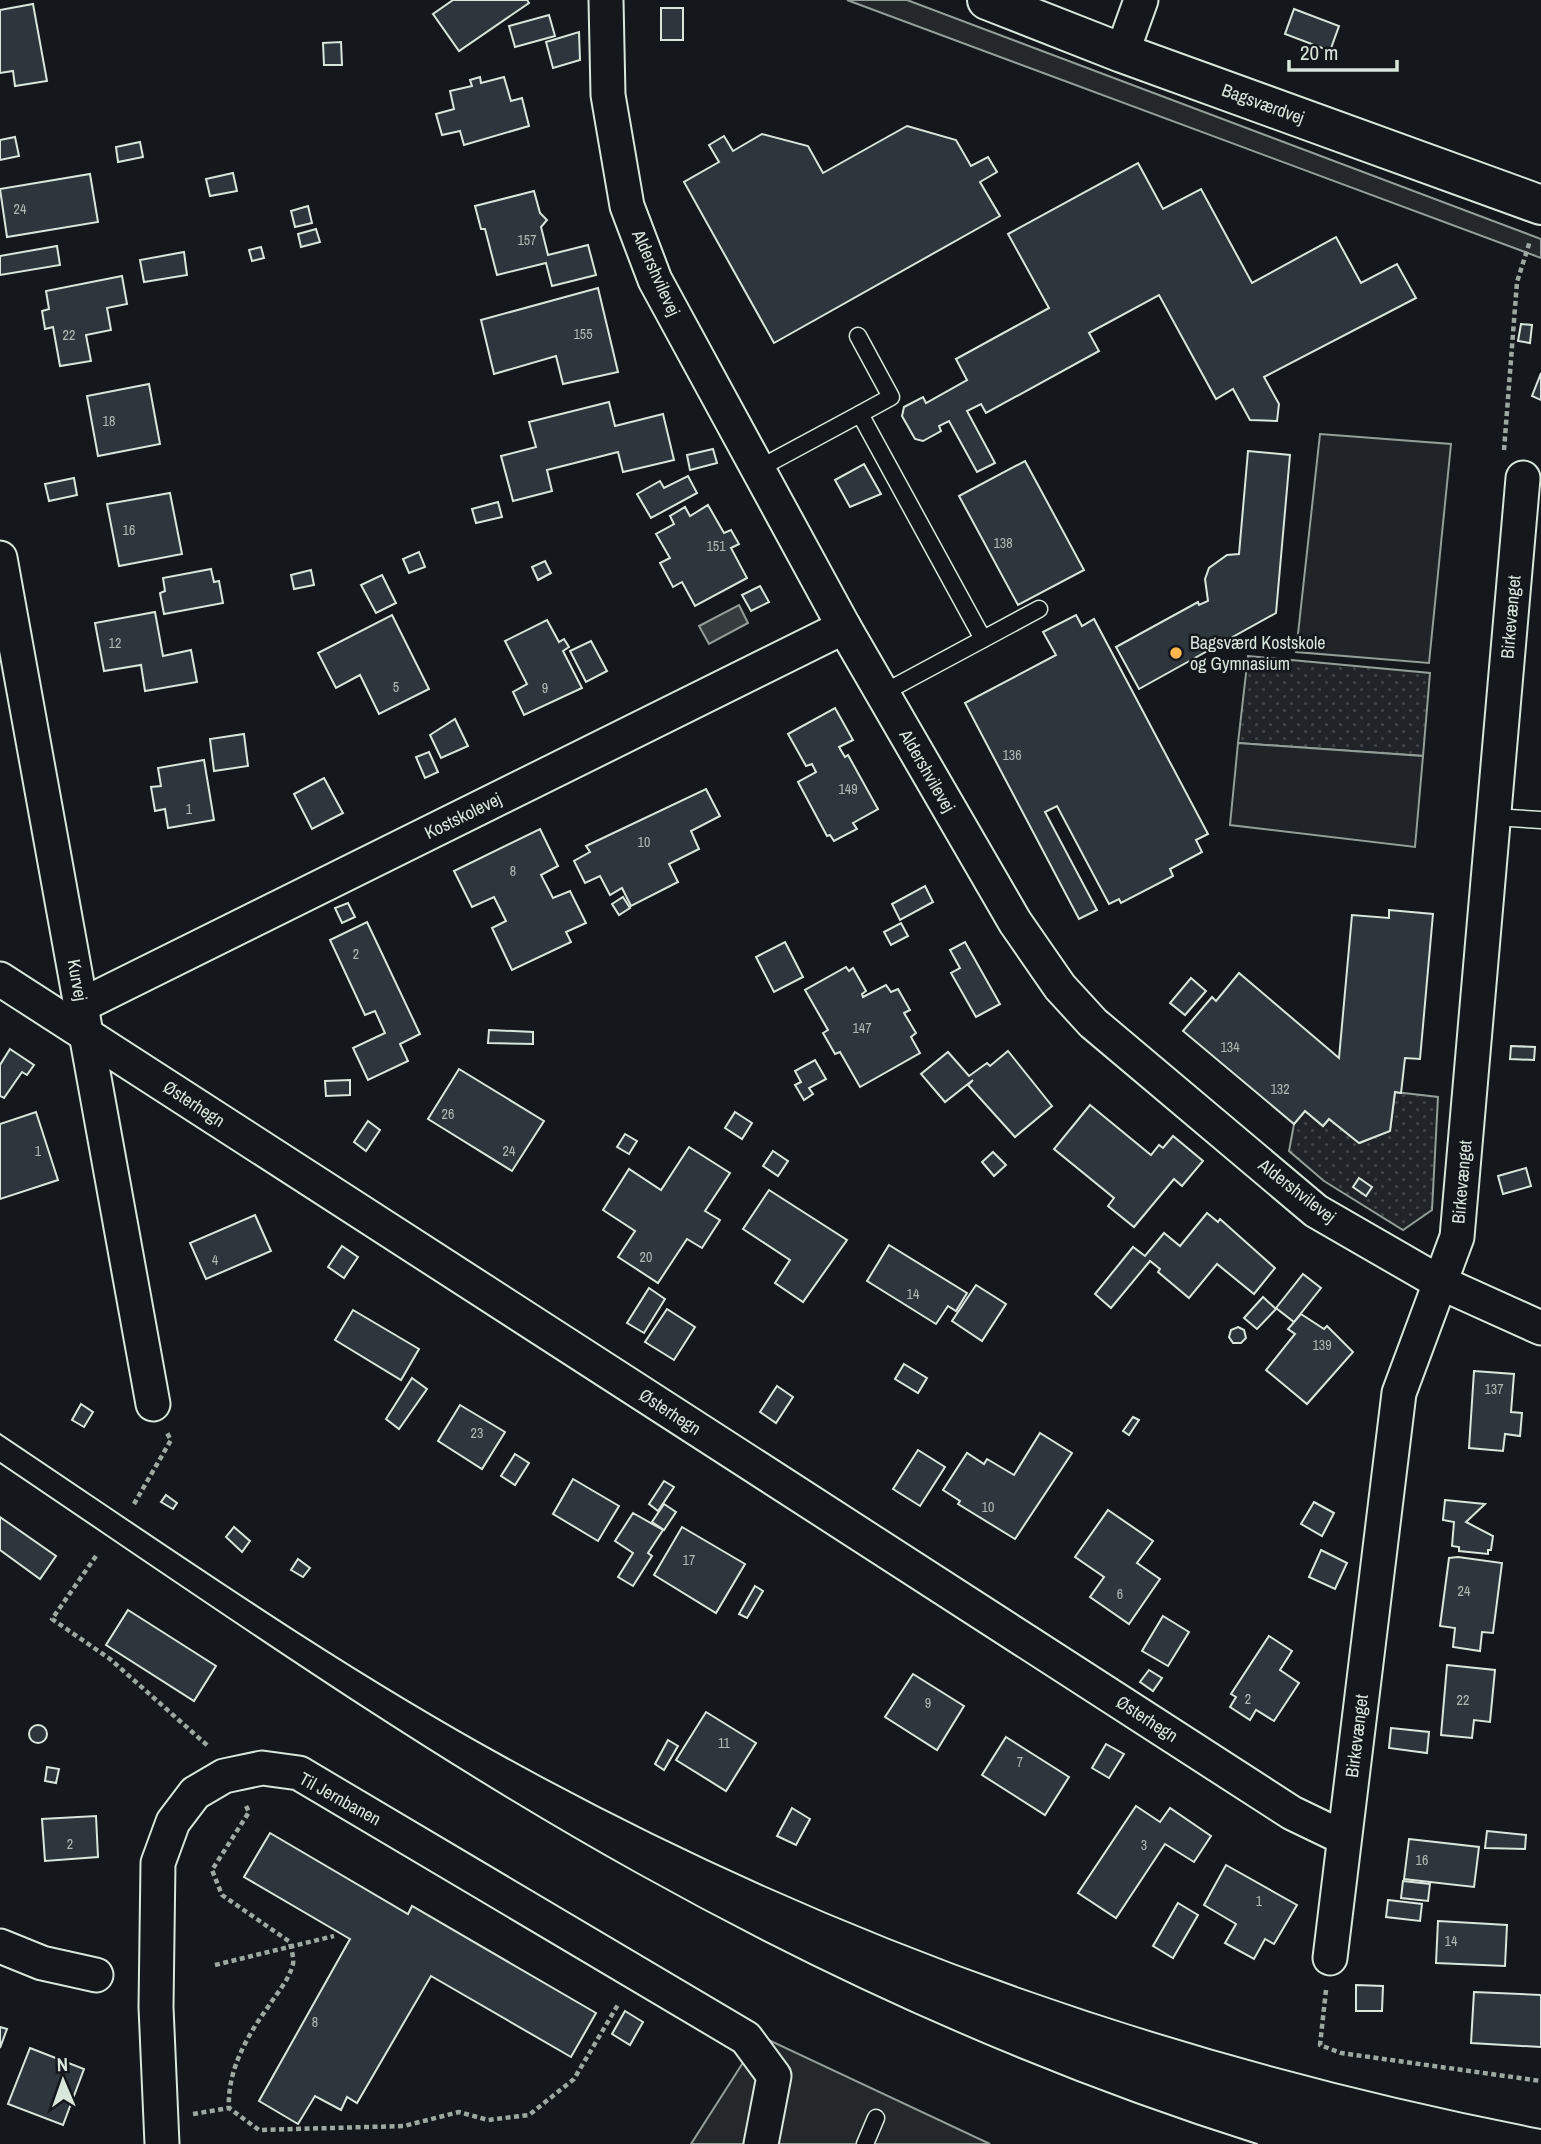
<svg xmlns="http://www.w3.org/2000/svg" width="1541" height="2144" font-family="'Archivo Narrow',sans-serif">
	<defs>
		<pattern id="grass-dots" width="8" height="8" patternUnits="userSpaceOnUse" patternTransform="scale(1.75)"><rect width="8" height="8" fill="#202428"/><path d="M2 2h.1M6 6h.1" fill="none" stroke="#404447" stroke-width="1.8" stroke-linecap="round"/></pattern>
	</defs>
	<rect width="100%" height="100%" fill="#14181c"/>
	<!-- grass -->
	<g fill="url(#grass-dots)" stroke="#939e99" stroke-width="2">
		<path d="M1248,656L1430,673L1423,756L1238,743Z"/>
		<path d="M1395,1092L1438,1097L1432,1210L1403,1230L1324,1181L1289,1151L1294,1124L1305,1111L1323,1126L1329,1119L1360,1143L1390,1130Z"/>
	</g>
	<!-- pitch -->
	<g fill="#202428" stroke="#939e99" stroke-width="2">
		<path d="M1320,434L1451,444L1429,663L1296,652Z"/>
		<path d="M1238,743L1423,756L1415,847L1230,825Z"/>
	</g>
	<!-- parking -->
	<g fill="#24282b" stroke="#939e99" stroke-width="2">
		<path d="M847,0H907L1541,239V258Z"/>
		<path d="M760,2036L990,2144H691Z"/>
	</g>
	<!-- water -->
	<path fill="#363b3e" stroke="#939e99" stroke-width="2" d="M739,605L748,623L709,644L699,626Z"/>
	<!-- building -->
	<g fill="#2c363c" stroke="#d8e6dc" stroke-width="2">
		<path d="M453,0H527L529,3L459,51L433,14Z"/>
		<path d="M33,4L47,81L15,86L13,71L0,73V10Z"/>
		<rect x="661" y="8" width="22" height="32"/>
		<path d="M1294,9L1339,26L1330,51L1285,34Z"/>
		<path d="M549,15L555,36L515,47L509,26Z"/>
		<path d="M579,32L580,60L553,68L546,42Z"/>
		<path d="M341,42L342,65H324L323,43Z"/>
		<path d="M480,77L481,83L504,77L511,101L522,98L529,126L464,145L460,131L442,135L436,114L454,109L450,91L472,86L470,80Z"/>
		<path d="M907,126L956,140L971,166L988,157L997,172L980,182L1000,216L774,343L684,182L719,162L709,145L724,136L733,151L762,134L808,146L823,173Z"/>
		<path d="M15,137L19,156L0,160V140Z"/>
		<path d="M140,142L143,157L118,162L116,147Z"/>
		<path d="M1138,163L1163,209L1201,189L1252,283L1336,237L1361,283L1397,264L1416,298L1264,377L1279,404L1277,421L1250,420L1233,389L1216,399L1159,295L1089,333L1099,351L986,413L981,404L967,411L995,463L977,472L949,421L939,426L941,431L923,441L915,439L902,416L904,407L923,397L926,403L967,380L956,359L1049,308L1008,234Z"/>
		<path d="M233,173L237,191L210,196L206,179Z"/>
		<path d="M90,174L98,222L7,237L0,189Z"/>
		<path d="M534,191L540,213L547,220L541,227L548,255L588,245L596,275L552,286L546,263L497,275L485,229H481L475,206Z"/>
		<path d="M308,206L312,223L295,227L291,211Z"/>
		<path d="M316,229L320,242L301,247L298,234Z"/>
		<path d="M57,246L60,265L0,275V256Z"/>
		<path d="M261,247L264,258L252,261L249,250Z"/>
		<path d="M184,252L187,275L144,282L140,260Z"/>
		<path d="M122,276L127,304L107,308L111,330L86,335L91,361L60,366L53,327L45,329L42,311L49,309L46,291Z"/>
		<path d="M598,288L618,372L563,384L556,356L494,374L481,320Z"/>
		<path d="M1521,324L1532,325L1530,343L1518,341Z"/>
		<path d="M1541,373V400L1532,396Z"/>
		<path d="M149,384L160,444L98,456L87,396Z"/>
		<path d="M609,402L615,426L663,414L674,460L623,472L618,452L547,470L552,491L513,501L501,456L536,447L529,422Z"/>
		<path d="M713,449L717,463L690,470L687,455Z"/>
		<path d="M1248,451L1290,455L1276,613L1139,689L1116,647L1198,602L1199,605L1208,601L1205,579L1209,568L1227,555L1239,554Z"/>
		<path d="M1025,461L1084,570L1018,605L959,496Z"/>
		<path d="M864,464L881,494L850,507L835,480Z"/>
		<path d="M688,476L697,493L651,518L637,494L660,481L664,488Z"/>
		<path d="M74,478L77,495L49,501L45,484Z"/>
		<path d="M170,493L182,554L119,566L107,504Z"/>
		<path d="M498,502L502,517L476,523L472,509Z"/>
		<path d="M708,505L724,533L731,530L739,544L731,548L747,578L695,606L682,582L673,587L660,563L670,558L656,534L674,524L670,516L685,507L690,516Z"/>
		<path d="M419,552L425,567L409,573L403,559Z"/>
		<path d="M545,561L551,573L538,580L532,567Z"/>
		<path d="M211,569L214,582L219,581L223,603L164,614L160,593L165,591L163,578Z"/>
		<path d="M311,570L314,585L294,589L291,575Z"/>
		<path d="M382,575L396,603L376,613L361,585Z"/>
		<path d="M760,586L769,602L751,611L742,595Z"/>
		<path d="M155,612L163,656L191,650L197,682L145,691L141,665L104,671L95,623Z"/>
		<path d="M392,615L429,689L379,714L360,675L336,688L318,653Z"/>
		<path d="M1076,615L1082,626L1094,619L1208,834L1196,840L1202,852L1170,869L1173,876L1121,903L1119,899L1109,904L1057,806L1045,812L1097,910L1079,919L965,703L1056,655L1043,632Z"/>
		<path d="M547,620L559,642L564,639L569,647L563,651L582,688L524,715L513,692L527,684L505,641Z"/>
		<path d="M591,641L607,671L586,682L570,651Z"/>
		<path d="M835,708L853,740L839,747L845,757L848,755L878,809L853,823L857,829L834,841L830,835L827,836L798,782L816,772L812,764L806,766L788,734Z"/>
		<path d="M455,719L468,746L441,758L430,735Z"/>
		<path d="M244,734L248,766L214,771L210,739Z"/>
		<path d="M429,752L438,772L425,778L416,757Z"/>
		<path d="M204,760L214,820L168,828L165,809L155,811L151,787L161,786L158,768Z"/>
		<path d="M324,778L343,813L312,829L294,794Z"/>
		<path d="M706,789L720,816L691,831L699,849L669,864L678,882L631,906L622,888L610,895L600,876L585,883L574,861L590,852L586,846Z"/>
		<path d="M540,829L558,866L541,875L553,898L570,891L586,923L566,932L571,942L512,970L492,928L506,921L494,897L472,907L454,871Z"/>
		<path d="M925,886L933,902L900,920L892,904Z"/>
		<path d="M623,897L630,908L619,915L612,904Z"/>
		<path d="M348,903L355,917L342,923L335,908Z"/>
		<path d="M1389,910L1433,914L1420,1059L1405,1058L1401,1093L1395,1092L1390,1131L1359,1143L1329,1119L1323,1126L1305,1111L1294,1124L1183,1031L1212,997L1216,1001L1239,973L1339,1058L1352,915L1389,918Z"/>
		<path d="M367,922L420,1034L400,1044L408,1061L368,1080L353,1048L385,1033L375,1011L365,1015L330,940Z"/>
		<path d="M901,923L908,936L891,945L884,932Z"/>
		<path d="M785,942L803,977L774,992L756,957Z"/>
		<path d="M965,942L1000,1004L976,1017L951,973L960,968L950,950Z"/>
		<path d="M846,967L849,971L853,968L866,991L862,994L863,997L886,985L891,992L898,989L910,1010L904,1013L916,1033L911,1037L920,1053L860,1087L840,1052L835,1054L823,1033L828,1030L805,990Z"/>
		<path d="M1191,978L1206,991L1185,1015L1170,1003Z"/>
		<path d="M489,1030L533,1032V1044L488,1043Z"/>
		<path d="M1511,1046L1535,1047L1534,1060L1510,1059Z"/>
		<path d="M10,1049L34,1065L27,1075L22,1072L4,1098L0,1096V1065Z"/>
		<path d="M1008,1051L1052,1106L1015,1137L968,1085L973,1080L945,1102L921,1074L948,1052L969,1076L987,1063L990,1066Z"/>
		<path d="M815,1060L826,1079L809,1088L813,1094L804,1100L795,1085L801,1082L795,1071Z"/>
		<path d="M459,1069L544,1121L512,1171L428,1119Z"/>
		<path d="M350,1080V1095L326,1096L325,1081Z"/>
		<path d="M1090,1105L1151,1155L1159,1145L1163,1148L1173,1136L1203,1161L1182,1186L1174,1179L1134,1227L1108,1206L1114,1198L1054,1149Z"/>
		<path d="M36,1112L58,1180L0,1199V1124Z"/>
		<path d="M735,1112L752,1123L742,1139L725,1128Z"/>
		<path d="M368,1121L380,1130L366,1151L354,1142Z"/>
		<path d="M625,1134L637,1141L629,1154L617,1147Z"/>
		<path d="M689,1147L730,1173L705,1211L720,1220L702,1248L687,1239L658,1283L618,1257L635,1231L603,1210L629,1169L661,1190Z"/>
		<path d="M773,1151L788,1161L778,1176L763,1166Z"/>
		<path d="M993,1152L1006,1165L994,1176L982,1162Z"/>
		<path d="M1526,1168L1531,1186L1503,1194L1498,1176Z"/>
		<path d="M1359,1178L1372,1187L1366,1196L1353,1187Z"/>
		<path d="M769,1190L847,1240L803,1302L775,1283L790,1260L743,1229Z"/>
		<path d="M1207,1213L1218,1222L1220,1219L1275,1268L1254,1294L1217,1264L1189,1298L1158,1272L1160,1269L1150,1261L1111,1308L1095,1294L1133,1247L1145,1256L1164,1233L1180,1246Z"/>
		<path d="M255,1215L271,1251L206,1279L190,1243Z"/>
		<path d="M889,1245L967,1293L956,1311L948,1306L936,1324L867,1281Z"/>
		<path d="M342,1246L358,1257L344,1278L328,1267Z"/>
		<path d="M1303,1274L1321,1288L1294,1322L1276,1308Z"/>
		<path d="M976,1285L1006,1304L982,1341L952,1321Z"/>
		<path d="M649,1288L665,1299L644,1333L627,1323Z"/>
		<path d="M1263,1297L1276,1309L1257,1329L1244,1318Z"/>
		<path d="M667,1309L695,1327L674,1360L645,1342Z"/>
		<path d="M353,1310L419,1349L401,1380L335,1340Z"/>
		<path d="M1301,1314L1324,1329L1327,1326L1353,1352L1307,1404L1266,1370L1295,1334L1288,1329Z"/>
		<path d="M1238,1327L1244,1330L1246,1338L1241,1343H1233L1229,1337L1231,1330Z"/>
		<path d="M904,1364L927,1378L918,1393L895,1379Z"/>
		<path d="M1474,1371L1514,1374L1511,1412L1522,1413L1520,1436L1505,1434L1503,1451L1469,1448Z"/>
		<path d="M412,1378L427,1389L399,1429L386,1419Z"/>
		<path d="M777,1386L793,1397L776,1423L760,1412Z"/>
		<path d="M81,1404L93,1412L84,1427L72,1420Z"/>
		<path d="M460,1405L505,1432L482,1469L438,1441Z"/>
		<path d="M1133,1417L1139,1420L1129,1435L1123,1431Z"/>
		<path d="M1040,1433L1072,1453L1015,1539L958,1504L960,1501L943,1490L967,1453L984,1464L987,1459L1014,1475Z"/>
		<path d="M918,1450L945,1467L920,1506L893,1489Z"/>
		<path d="M515,1454L529,1463L515,1485L501,1476Z"/>
		<path d="M573,1479L619,1506L598,1541L553,1514Z"/>
		<path d="M664,1481L674,1487L658,1511L649,1504Z"/>
		<path d="M166,1495L177,1503L173,1509L161,1502Z"/>
		<path d="M1445,1500L1485,1504L1466,1522L1493,1536L1491,1550H1488V1554L1459,1551V1547L1452,1546L1454,1522L1443,1520Z"/>
		<path d="M1314,1502L1334,1513L1322,1536L1301,1524Z"/>
		<path d="M664,1504L676,1512L664,1530L652,1522Z"/>
		<path d="M1108,1510L1153,1541L1137,1563L1160,1579L1129,1624L1090,1597L1104,1577L1075,1557Z"/>
		<path d="M633,1513L663,1530L648,1553L652,1556L633,1586L618,1577L633,1553L615,1541Z"/>
		<path d="M0,1517L56,1556L40,1579L0,1550Z"/>
		<path d="M234,1527L250,1541L242,1552L226,1537Z"/>
		<path d="M682,1527L745,1564L716,1613L654,1575Z"/>
		<path d="M1321,1550L1347,1563L1335,1589L1309,1577Z"/>
		<path d="M1458,1557L1502,1563L1493,1633L1482,1632L1480,1651L1453,1647L1455,1628L1440,1626L1449,1558Z"/>
		<path d="M298,1559L310,1568L303,1577L291,1570Z"/>
		<path d="M755,1586L763,1591L747,1618L739,1614Z"/>
		<path d="M128,1610L216,1666L194,1701L106,1645Z"/>
		<path d="M1163,1616L1189,1632L1168,1666L1142,1651Z"/>
		<path d="M1269,1636L1292,1651L1280,1670L1299,1683L1274,1721L1256,1710L1250,1720L1230,1707L1236,1697L1231,1694Z"/>
		<path d="M1447,1665L1495,1670L1490,1722L1474,1720L1472,1738L1441,1735Z"/>
		<path d="M1149,1670L1162,1678L1153,1691L1140,1682Z"/>
		<path d="M913,1674L964,1706L937,1750L885,1717Z"/>
		<path d="M706,1712L756,1743L726,1791L676,1760Z"/>
		<circle cx="38" cy="1734" r="9"/>
		<path d="M1391,1728L1429,1732L1427,1753L1389,1748Z"/>
		<path d="M1006,1737L1069,1777L1045,1815L982,1775Z"/>
		<path d="M668,1740L678,1746L664,1770L655,1764Z"/>
		<path d="M1106,1744L1124,1754L1109,1778L1092,1768Z"/>
		<path d="M47,1767L59,1769L56,1783L45,1781Z"/>
		<path d="M1136,1806L1160,1822L1170,1808L1211,1836L1194,1862L1165,1844L1116,1918L1078,1893Z"/>
		<path d="M792,1808L810,1819L796,1845L777,1836Z"/>
		<path d="M96,1816L98,1857L45,1861L42,1819Z"/>
		<path d="M1487,1831L1526,1835L1525,1849L1485,1848Z"/>
		<path d="M270,1833L408,1914L412,1906L596,2013L571,2057L431,1976L357,2103L347,2097L341,2110L315,2096L298,2124L259,2101L350,1939L244,1877Z"/>
		<path d="M1409,1839L1479,1847L1474,1887L1404,1879Z"/>
		<path d="M1226,1865L1297,1905L1274,1944L1265,1939L1254,1959L1225,1943L1236,1924L1204,1905Z"/>
		<path d="M1403,1881L1430,1884L1428,1901L1401,1898Z"/>
		<path d="M1388,1900L1422,1904L1420,1921L1386,1917Z"/>
		<path d="M1178,1903L1198,1915L1173,1958L1153,1946Z"/>
		<path d="M1438,1921L1507,1925L1505,1966L1436,1963Z"/>
		<path d="M1356,1985L1383,1986L1382,2011H1356Z"/>
		<path d="M1474,1992L1541,1995V2047L1471,2043Z"/>
		<path d="M625,2011L643,2022L630,2045L612,2034Z"/>
		<path d="M0,2027L7,2029L0,2048Z"/>
		<path d="M30,2048L84,2069L63,2125L8,2104Z"/>
	</g>
	<g fill="none" stroke-linecap="round" stroke-linejoin="round">
		<!-- lane casing -->
		<g stroke="#d8e6dc" stroke-width="19">
			<g id="lane">
				<path d="M858,336L891,397L860,414"/>
				<path d="M758,469L860,414L983,639"/>
				<path d="M883,693L1039,609"/>
				<path d="M1494,817L1541,820"/>
				<path d="M865,2144L876,2118"/>
			</g>
		</g>
		<!-- street casing -->
		<g stroke="#d8e6dc" stroke-width="37">
			<g id="street">
				<path d="M606,0L608,95L627,206L655,280L844,627L1015,922L1060,987L1093,1023L1316,1211L1439,1282L1541,1328"/>
				<path d="M1122,53L1141,0"/>
				<path d="M0,558L153,1404"/>
				<path d="M0,979L1292,1813L1344,1838"/>
				<path d="M82,1005L844,627"/>
				<path d="M0,1946L42,1963L96,1975"/>
				<path d="M1330,1958L1399,1393L1457,1237L1523,478"/>
				<path d="M162,2144L156,2007L158,1863L173,1822L195,1793L224,1776L262,1768L299,1773L746,2038L774,2076L761,2144"/>
			</g>
		</g>
		<!-- primary casing -->
		<g stroke="#d8e6dc" stroke-width="42">
			<path id="primary" d="M987,0L1122,53L1541,205"/>
		</g>
		<!-- path -->
		<g stroke="#9da8a2" stroke-width="4.5" stroke-dasharray="5 3.5" stroke-linecap="butt">
			<path d="M1504,450L1517,282L1530,241"/>
			<path d="M134,1504L171,1440L167,1433"/>
			<path d="M96,1556L52,1619L110,1659L208,1746"/>
			<path d="M246,1806L249,1812L212,1870L222,1895L290,1942C291,1949 294,1957 293,1964C289,1980 277,1993 268,2007C247,2036 227,2071 229,2108L259,2130L404,2126L459,2112L488,2120L529,2115L574,2079L619,2003"/>
			<path d="M215,1965L334,1936"/>
			<path d="M1326,1990L1320,2045L1341,2053L1541,2081"/>
			<path d="M193,2114L229,2108"/>
		</g>
		<!-- lane -->
		<use href="#lane" stroke="#14181c" stroke-width="16"/>
		<!-- street -->
		<use href="#street" stroke="#14181c" stroke-width="33"/>
		<!-- primary -->
		<use href="#primary" stroke="#14181c" stroke-width="38"/>
		<!-- tram -->
		<g stroke="#d8e6dc" stroke-width="2">
			<path d="M0,1434C166,1545 330,1661 505,1757C832,1938 1175,2058 1541,2129"/>
			<path d="M0,1463C209,1604 416,1750 637,1873C834,1983 1041,2076 1257,2144"/>
		</g>
	</g>
	<!-- markers -->
	<circle fill="#ffb74d" stroke="#14181c" stroke-width="2.5" cx="1176" cy="653" r="7"/>
	<g text-anchor="middle" stroke-width="5" stroke-linejoin="round" paint-order="stroke">
		<!-- number labels -->
		<g font-size="14" fill="#adbab4">
			<text x="20" y="214">24</text>
			<text x="527" y="245">157</text>
			<text x="583" y="339">155</text>
			<text x="69" y="340">22</text>
			<text x="109" y="426">18</text>
			<text x="129" y="535">16</text>
			<text x="1003" y="548">138</text>
			<text x="716" y="551">151</text>
			<text x="115" y="648">12</text>
			<text x="396" y="692">5</text>
			<text x="545" y="693">9</text>
			<text x="1012" y="760">136</text>
			<text x="848" y="794">149</text>
			<text x="189" y="814">1</text>
			<text x="644" y="847">10</text>
			<text x="513" y="876">8</text>
			<text x="356" y="959">2</text>
			<text x="862" y="1033">147</text>
			<text x="1230" y="1052">134</text>
			<text x="1280" y="1094">132</text>
			<text x="448" y="1119">26</text>
			<text x="38" y="1156">1</text>
			<text x="509" y="1156">24</text>
			<text x="646" y="1262">20</text>
			<text x="215" y="1265">4</text>
			<text x="913" y="1299">14</text>
			<text x="1322" y="1350">139</text>
			<text x="1494" y="1394">137</text>
			<text x="477" y="1438">23</text>
			<text x="988" y="1512">10</text>
			<text x="689" y="1565">17</text>
			<text x="1464" y="1596">24</text>
			<text x="1120" y="1599">6</text>
			<text x="1248" y="1704">2</text>
			<text x="1463" y="1705">22</text>
			<text x="928" y="1708">9</text>
			<text x="724" y="1748">11</text>
			<text x="1020" y="1767">7</text>
			<text x="70" y="1849">2</text>
			<text x="1144" y="1850">3</text>
			<text x="1422" y="1865">16</text>
			<text x="1259" y="1906">1</text>
			<text x="1451" y="1946">14</text>
			<text x="315" y="2027">8</text>
		</g>
		<!-- street labels -->
		<g font-size="18" fill="#d8e6dc" stroke="#14181c">
			<text transform="translate(1263 104) rotate(20)" y="6">Bagsværdvej</text>
			<text transform="translate(656 273) rotate(66)" y="6">Aldershvilevej</text>
			<text transform="translate(1511 617) rotate(-85)" y="6">Birkevænget</text>
			<text transform="translate(927 771) rotate(60)" y="6">Aldershvilevej</text>
			<text transform="translate(463 816) rotate(-26)" y="6">Kostskolevej</text>
			<text transform="translate(77 980) rotate(80)" y="6">Kurvej</text>
			<text transform="translate(194 1104) rotate(33)" y="6">Østerhegn</text>
			<text transform="translate(1462 1182) rotate(-85)" y="6">Birkevænget</text>
			<text transform="translate(1297 1191) rotate(38)" y="6">Aldershvilevej</text>
			<text transform="translate(670 1412) rotate(33)" y="6">Østerhegn</text>
			<text transform="translate(1147 1719) rotate(33)" y="6">Østerhegn</text>
			<text transform="translate(1357 1736) rotate(-83)" y="6">Birkevænget</text>
			<text transform="translate(340 1799) rotate(29)" y="6">Til Jernbanen</text>
		</g>
		<!-- poi labels -->
		<g font-size="18" fill="#d8e6dc" stroke="#14181c" text-anchor="start">
			<text x="1190" y="649">Bagsværd Kostskole<tspan x="1190" dy="21">og Gymnasium</tspan></text>
		</g>
	</g>
	<!-- north arrow -->
	<g transform="translate(63 2081) rotate(358)" stroke="#14181c" stroke-width="5" paint-order="stroke">
	<path d="M0-5L12 26L0 18L-12 26Z" fill="#d8e6dc"/>
	<text y="-10" font-size="19" font-weight="bold" text-anchor="middle" fill="#d8e6dc">N</text>
	</g>
	<!-- scale -->
	<path d="M1289 60v10h108v-10" fill="none" stroke="#d8e6dc" stroke-width="3.5"/>
	<text x="1300" y="60" font-size="21" fill="#d8e6dc" stroke="#14181c" stroke-width="5" paint-order="stroke">20 m</text>
</svg>
